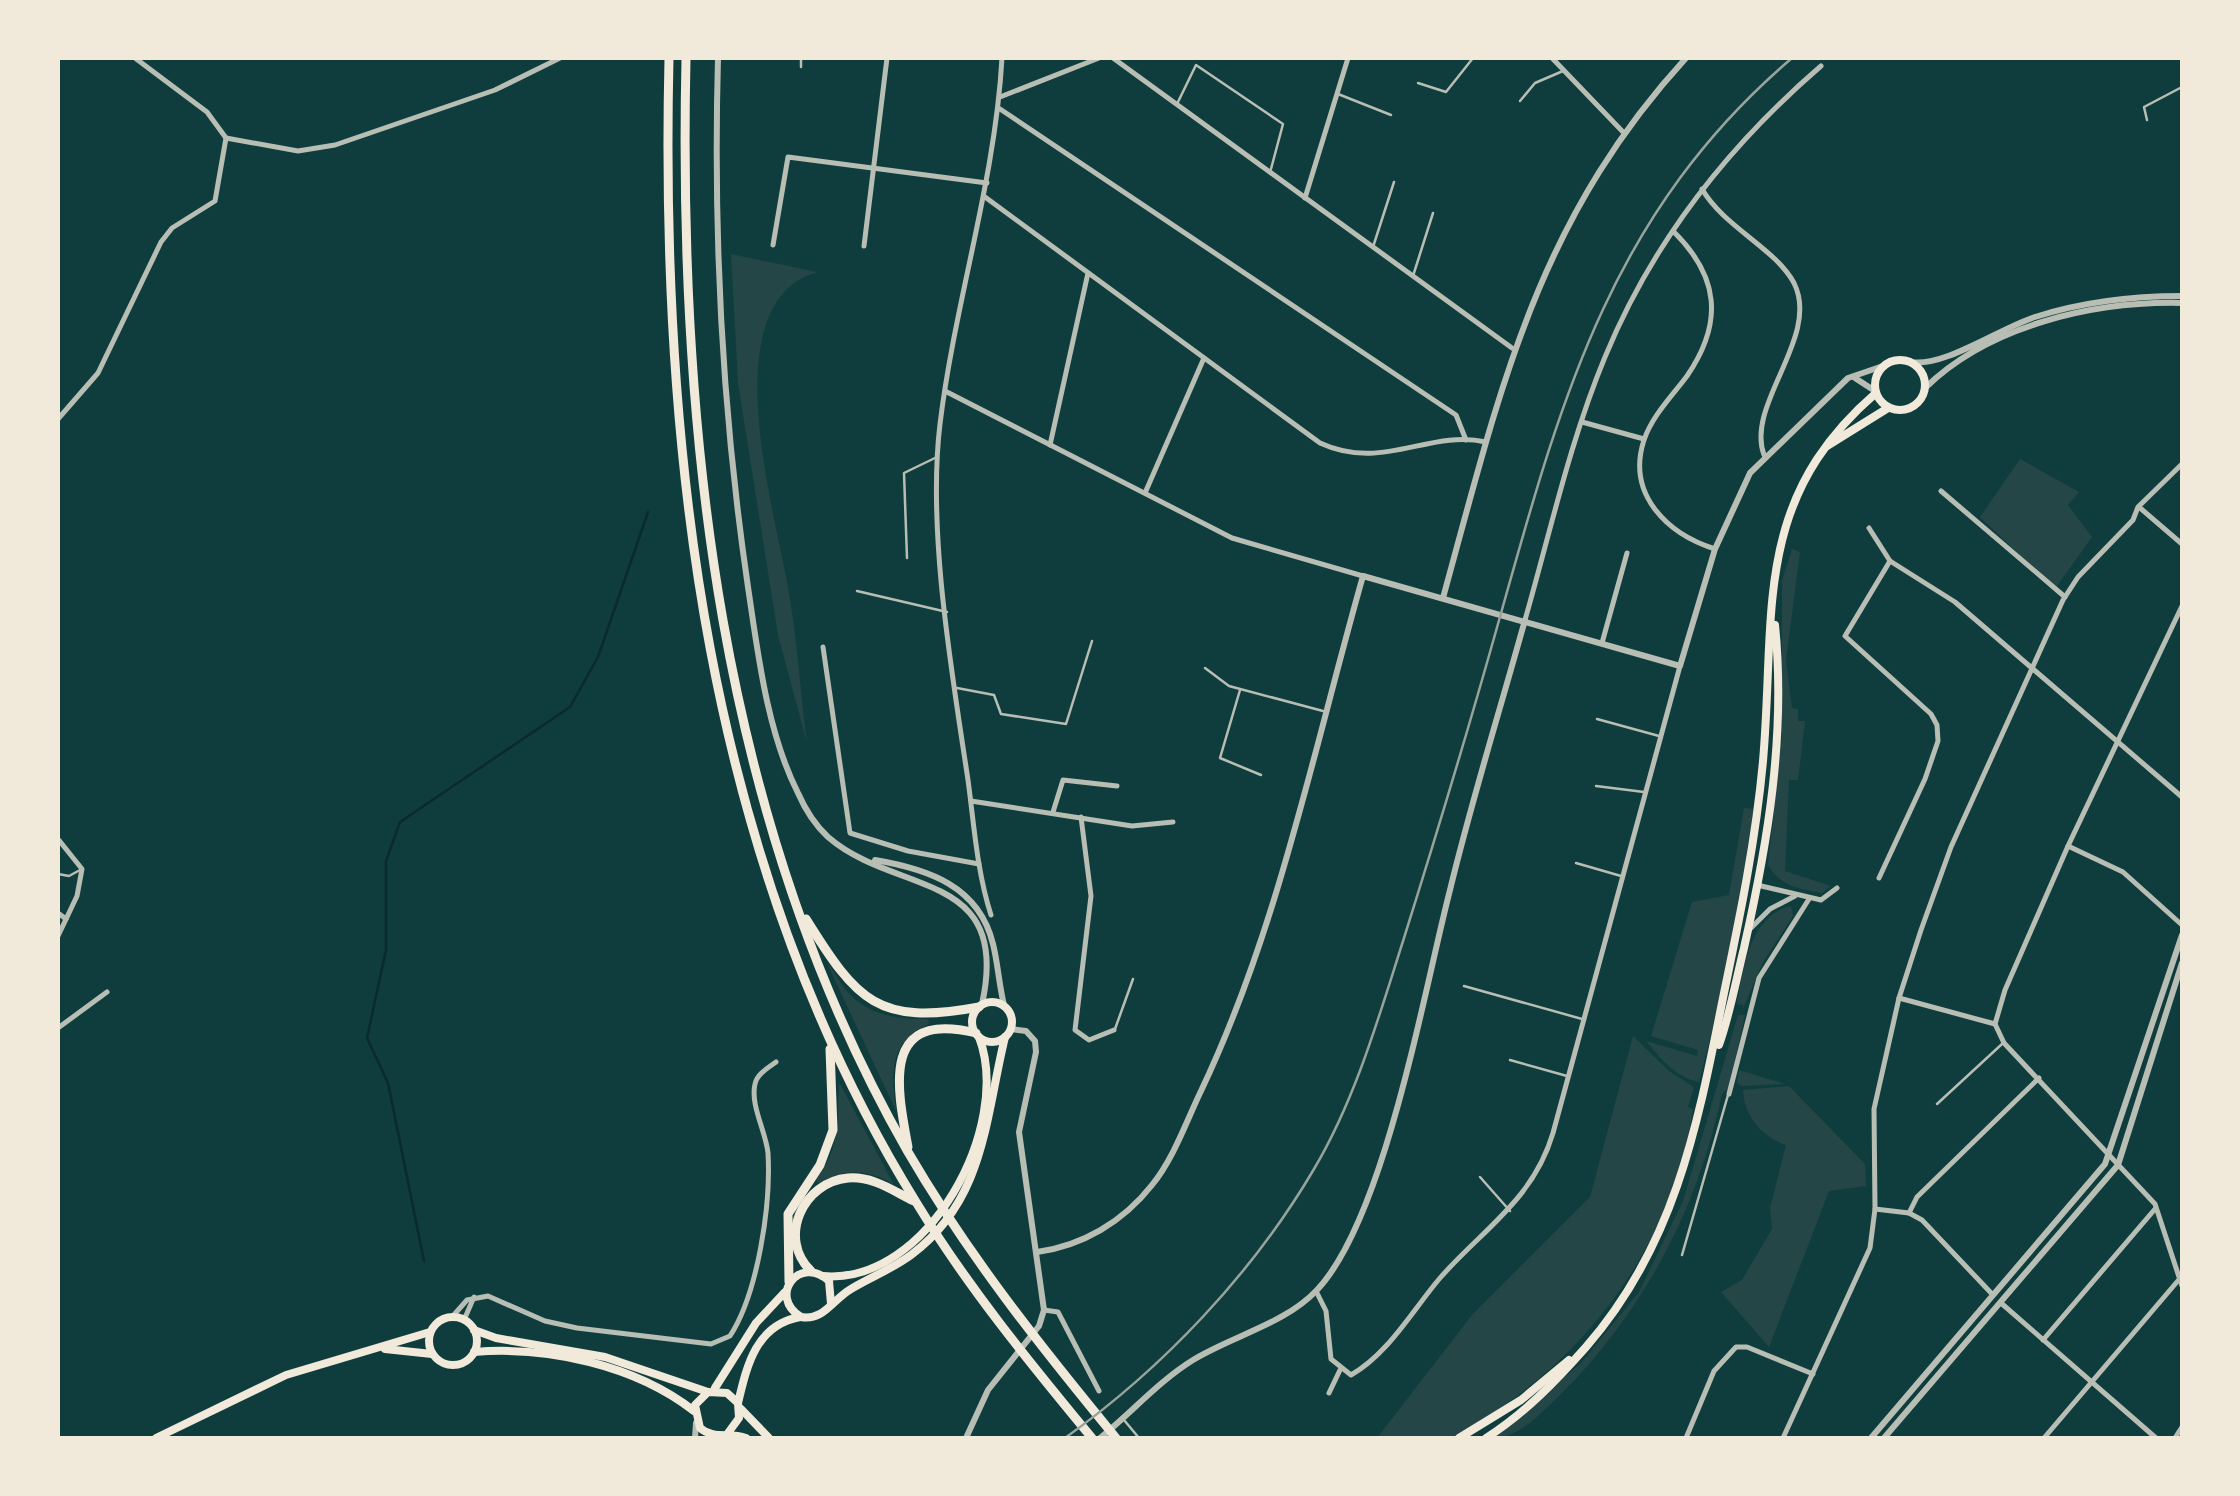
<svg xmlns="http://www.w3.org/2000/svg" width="2240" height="1496" font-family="'DM Sans',sans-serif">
	<rect width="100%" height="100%" fill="#0f3d3e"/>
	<!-- green -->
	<g fill="#244646">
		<path d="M731,254L817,272C713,302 774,508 787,582C797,635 800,690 807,743L778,635L738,383Z"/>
		<path d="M2020,459L2079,492L2068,505L2092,537L2055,589L1980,517Z"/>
		<path d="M1792,549L1800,552L1786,660L1792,708L1798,709V721H1805L1798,780H1789L1785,871L1831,886L1822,893C1799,889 1780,886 1768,865L1782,736V581Z"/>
		<path d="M1744,808L1754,809C1739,901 1723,993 1699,1082C1675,1077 1661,1059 1646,1041L1697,1056L1698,1050L1651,1036L1692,902L1729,895Z"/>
		<path d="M1791,906L1793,916L1763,962L1742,1011L1743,1005L1737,1004C1743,969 1750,915 1791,906Z"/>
		<path d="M827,963C833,969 839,981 845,989C867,1016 897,1019 928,1019L929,1024C889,1040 890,1076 897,1113Z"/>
		<path d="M1738,1015H1745L1729,1088L1722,1094C1698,1208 1644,1311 1562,1393C1543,1411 1520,1438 1494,1438L1581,1363L1639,1292L1683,1201Z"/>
		<path d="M1633,1036L1669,1071L1694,1087L1688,1107L1693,1109C1675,1230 1604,1335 1505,1405C1490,1416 1472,1431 1454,1437C1433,1445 1399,1438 1377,1438L1472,1315L1590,1197Z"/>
		<path d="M1739,1070L1785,1084L1742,1086L1737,1083Z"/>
		<path d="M839,1082L893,1183L892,1184C870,1169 841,1168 819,1184L815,1179C842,1151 837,1115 839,1082Z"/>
		<path d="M1789,1086L1865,1164L1866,1186L1829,1191L1769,1347L1721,1292L1742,1280L1772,1229L1770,1208L1786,1145C1763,1137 1744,1117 1743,1090Z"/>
	</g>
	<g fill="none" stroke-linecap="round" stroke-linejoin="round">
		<!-- stream -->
		<path stroke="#0a2a2b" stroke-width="2.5" d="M424,1261L388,1083L367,1038L386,950V861L400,822L570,707L598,657L648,512"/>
		<!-- service -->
		<g stroke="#b8beb3" stroke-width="2.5">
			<path d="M801,67V58"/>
			<path d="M1418,83L1446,92L1473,58"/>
			<path d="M1338,94L1391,115"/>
			<path d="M1520,101L1535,83L1563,71"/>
			<path d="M1177,104L1196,65L1283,124L1271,169"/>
			<path d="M2147,120L2144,107L2182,87"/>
			<path d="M1373,247L1394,182"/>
			<path d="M1413,276L1433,213"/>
			<path d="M907,558L904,473L937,457"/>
			<path d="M857,591L947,612"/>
			<path d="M1205,668L1229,686L1323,711"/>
			<path d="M957,688L994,695L1001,714L1066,724L1092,641"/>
			<path d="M1240,690L1220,758L1261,775"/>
			<path d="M1597,719L1659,736"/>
			<path d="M1596,786L1644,792"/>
			<path d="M1576,863L1621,876"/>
			<path d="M58,874L69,876L80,870"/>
			<path d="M1464,986L1582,1019"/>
			<path d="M1115,1029L1133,979"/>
			<path d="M1510,1060L1567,1076"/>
			<path d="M1937,1104L2002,1044"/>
			<path d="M1480,1177L1510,1211"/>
			<path d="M1682,1255L1728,1095"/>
			<path d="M1124,1420L1139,1438"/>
		</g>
		<!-- minor -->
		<g stroke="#b8beb3" stroke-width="5">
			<path d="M135,58L207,112L226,138"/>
			<path d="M1113,58L1512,348"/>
			<path d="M1552,58L1623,132"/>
			<path d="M1000,97L1099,58"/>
			<path d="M1000,109L1456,415L1466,440"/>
			<path d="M226,138L298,151L335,145L495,90L560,58"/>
			<path d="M1702,189C1724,227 1775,248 1794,283C1821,337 1745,404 1764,455"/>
			<path d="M985,197L1320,443C1383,472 1428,429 1486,442"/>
			<path d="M1305,198L1348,58"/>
			<path d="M1673,231C1719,276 1724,322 1687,376C1672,396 1652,416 1644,440C1626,495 1668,534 1715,549"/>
			<path d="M773,245L788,157L987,183"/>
			<path d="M864,246L887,58"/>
			<path d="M945,391L1232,538L1363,576"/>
			<path d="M58,419L98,373L161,242L172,228L215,201L226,138"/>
			<path d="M1582,422L1644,439"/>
			<path d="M1050,445L1088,273"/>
			<path d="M1941,491L2065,597"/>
			<path d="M1145,493L1204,358"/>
			<path d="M2139,507L2182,544"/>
			<path d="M1869,528L1890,561L1955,602L2182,797"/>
			<path d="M1525,620C1550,533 1570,441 1605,357C1652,243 1728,146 1821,66"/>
			<path d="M1602,643L1627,553"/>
			<path d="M823,647L850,833L908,851L979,864"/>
			<path d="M971,801L1132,826L1173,822"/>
			<path d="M1053,812L1063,780L1117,786"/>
			<path d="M1081,817L1091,896L1075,1030L1089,1040L1114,1030"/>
			<path d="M58,839L82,869L77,896L58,936"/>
			<path d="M2068,846L2123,872L2182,925"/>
			<path d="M1879,878L1925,779L1938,741L1937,725L1931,714L1845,636L1890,561"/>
			<path d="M1757,885L1821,900L1837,888"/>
			<path d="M58,913L66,919"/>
			<path d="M991,915C977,872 974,824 968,780C952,673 927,531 940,424C955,301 995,182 1002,58"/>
			<path d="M1749,930L1770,909L1795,896"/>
			<path d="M1899,998L1995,1024L2005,990L2068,846L2182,606"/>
			<path d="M1995,1024L2004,1043L2155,1204L2182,1286"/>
			<path d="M58,1028L107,992"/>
			<path d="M1729,1094L1759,978L1809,899"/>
			<path d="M1875,1209L1909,1213L1922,1220L1993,1295"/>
			<path d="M1909,1213L1917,1197L2039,1078"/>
			<path d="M1316,1291L1326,1311L1331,1359L1351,1375C1388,1354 1412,1311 1440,1278C1483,1229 1533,1200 1553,1133L1680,666"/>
			<path d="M2001,1303L2156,1438"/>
			<path d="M1044,1310L1058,1312L1099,1391"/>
			<path d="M452,1317L467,1300L488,1296L545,1321L577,1328L711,1344L730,1336C758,1293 771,1205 768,1153C766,1132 750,1105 755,1084C757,1074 768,1068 776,1062"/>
			<path d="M464,1320L474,1297"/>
			<path d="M2043,1340L2155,1209"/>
			<path d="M1329,1393L1340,1370"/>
			<path d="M1686,1438L1714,1371L1736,1347H1747L1813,1374"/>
			<path d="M1783,1438L1870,1248L1875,1209L1874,1109L1899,998L1921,930L1951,847L2063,600L2078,577L2133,520L2138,507L2182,464"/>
			<path d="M2044,1438L2182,1276"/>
			<path d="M2175,1438L2182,1427"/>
		</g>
		<!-- tertiary -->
		<g stroke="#b8beb3" stroke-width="6">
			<path d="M718,58C713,236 722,411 748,587C758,654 767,732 798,793C805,809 815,825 828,837C896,896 1012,869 982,1004"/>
			<path d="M1910,362C1944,368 2000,328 2035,317C2082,302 2133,296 2182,296"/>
			<path d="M1855,378L1875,391"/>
			<path d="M1925,388C1989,325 2095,301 2182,303"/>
			<path d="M1443,598C1500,391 1536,222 1686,58"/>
			<path d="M875,860C928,869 979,886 993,944C998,964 999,985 1004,1005"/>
			<path d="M1037,1252C1082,1246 1123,1222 1152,1185C1174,1158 1186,1122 1201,1091C1278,929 1314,748 1363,576L1680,666L1715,549L1750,473L1848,378L1886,365"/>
			<path d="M695,1438L696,1423"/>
			<path d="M966,1438L988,1390L1039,1326L1044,1310L1019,1132L1036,1052L1035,1041L1026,1031L1011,1029"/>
			<path d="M1100,1438C1131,1413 1159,1381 1193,1360C1232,1336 1285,1324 1317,1290C1385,1218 1424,990 1450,890C1472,799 1500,710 1525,620"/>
			<path d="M1871,1438L2105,1164L2182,935"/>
			<path d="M1884,1438L2118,1165L2182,963"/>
		</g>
		<!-- primary -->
		<g stroke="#f1e9da" stroke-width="8">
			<circle cx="1900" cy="385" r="25"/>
			<path d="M1827,446L1888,408"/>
			<circle cx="992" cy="1022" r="20"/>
			<path d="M1719,1045C1730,1014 1736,980 1744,948C1768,842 1786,735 1775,625"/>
			<path d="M823,1276C928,1285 1013,1126 979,1037"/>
			<path d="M831,1304L829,1281C800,1254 767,1296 801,1317C824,1321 832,1300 851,1289C871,1277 892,1269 911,1255C985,1200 985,1119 1005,1037"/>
			<circle cx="453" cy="1341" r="24"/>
			<path d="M474,1330L496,1338L605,1357L708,1392"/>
			<path d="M385,1349L432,1354"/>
			<path d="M474,1352C548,1346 635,1365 694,1411"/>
			<path d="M715,1388L756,1323L785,1292"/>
			<path d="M738,1403C747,1365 756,1325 800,1317"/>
			<path d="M741,1409L769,1438"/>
			<path d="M728,1433L739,1418L738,1403L727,1393L708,1392L695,1405L700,1428C714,1440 729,1432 746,1438"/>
			<path d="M156,1438L286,1375L430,1332"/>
			<path d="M1459,1438L1521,1400L1569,1360"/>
			<path d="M1486,1438C1525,1413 1555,1382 1586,1347C1676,1244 1698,1123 1724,993C1740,916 1756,839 1763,761C1776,612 1751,501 1876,393"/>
		</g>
		<!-- motorway -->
		<g stroke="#f1e9da" stroke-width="9">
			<path d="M669,58C660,449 706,863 916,1202C967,1286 1030,1363 1092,1438"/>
			<path d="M686,58C678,430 719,823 908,1152C968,1255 1041,1347 1116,1438"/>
			<path d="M806,919C857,1001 878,1026 979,1007"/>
			<path d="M908,1147C896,1084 882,1010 976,1033"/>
			<path d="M811,1271C777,1238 803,1182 848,1178C873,1176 893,1191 914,1201"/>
			<path d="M789,1282L788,1214L820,1165L833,1130L830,1049"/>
		</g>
		<!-- rail -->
		<path stroke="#97a49c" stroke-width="2.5" d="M1065,1438C1163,1368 1253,1273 1314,1169C1356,1098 1379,1016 1404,938C1436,836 1467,734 1496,631C1559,407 1607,216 1792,58"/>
	</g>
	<!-- border -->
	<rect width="2240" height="1496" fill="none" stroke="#f1e9da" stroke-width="120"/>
</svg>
